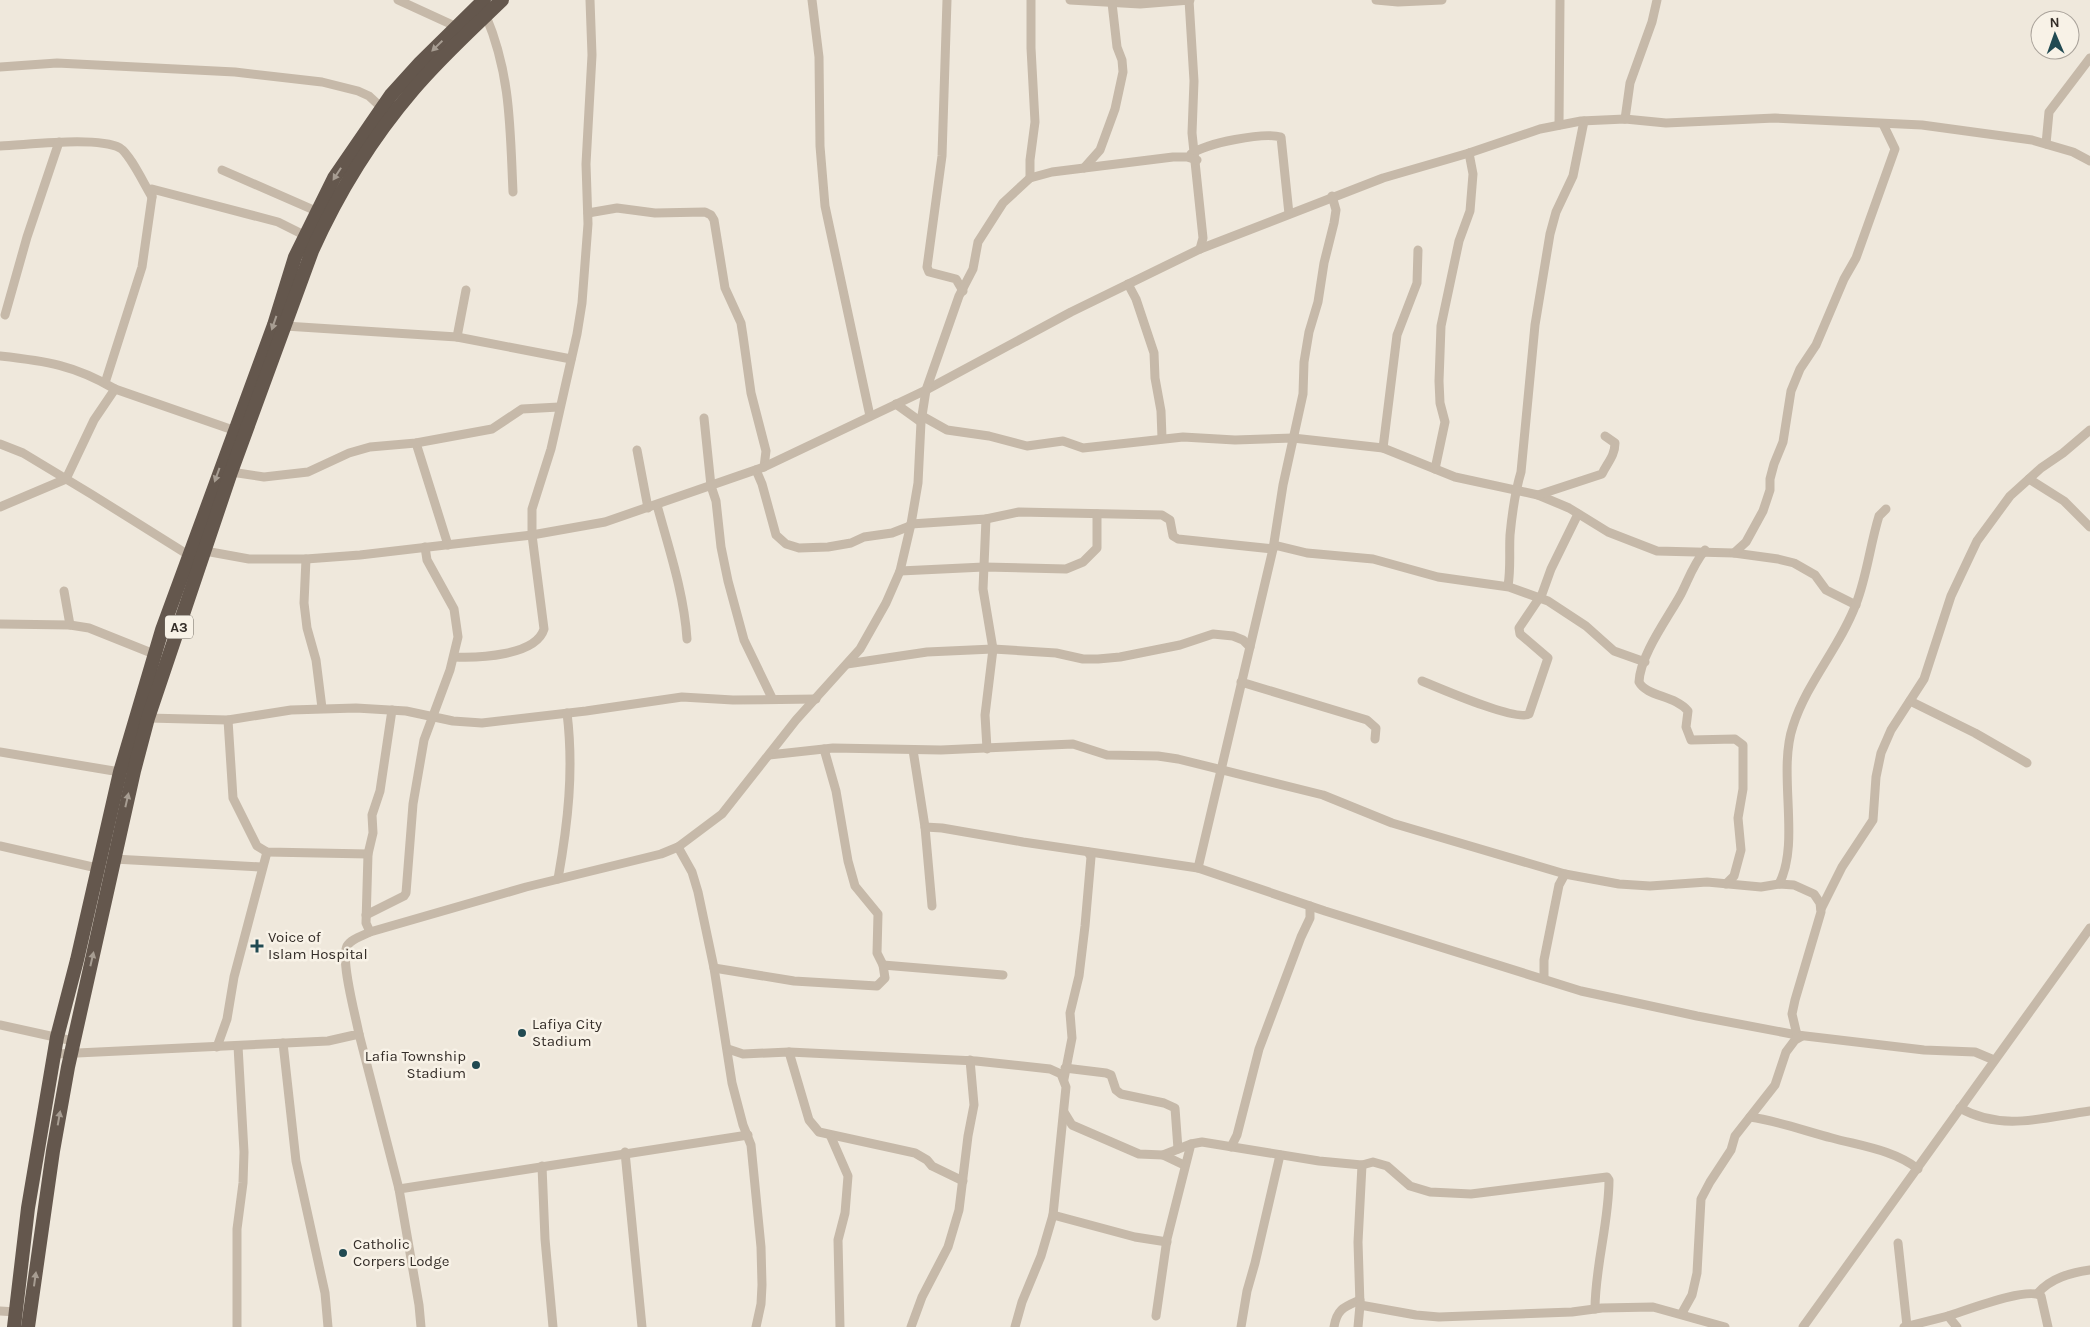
<svg xmlns="http://www.w3.org/2000/svg" width="2090" height="1327" font-family="Karla,sans-serif">
	<rect width="100%" height="100%" fill="#efe8dc"/>
	<g fill="none" stroke-linecap="round" stroke-linejoin="round">
		<!-- minor -->
		<g stroke="#c6b9a9" stroke-width="9">
			<path d="M398,0L457,27"/>
			<path d="M812,0L819,57L820,146L825,206L870,416"/>
			<path d="M947,0L942,156L927,267L929,272L956,279L963,291"/>
			<path d="M1070,0L1140,4L1190,0"/>
			<path d="M1189,0L1194,81L1192,133L1203,238L1200,249"/>
			<path d="M1376,0L1398,2L1442,0"/>
			<path d="M486,16C511,75 510,129 513,192"/>
			<path d="M0,67L57,63L235,72L322,82L358,91L369,96L382,108"/>
			<path d="M1625,119L1630,83L1652,22L1657,0"/>
			<path d="M1559,125L1560,0"/>
			<path d="M2046,144L2049,112L2090,58"/>
			<path d="M0,146C28,145 97,136 120,148C130,154 145,186 152,197V189L278,222L304,235"/>
			<path d="M1191,154C1207,143 1263,132 1281,137L1289,214"/>
			<path d="M1084,168L1100,150L1115,109L1123,72L1122,60L1117,47L1112,3"/>
			<path d="M222,170L316,211"/>
			<path d="M1030,178V160L1035,122L1031,48V0"/>
			<path d="M588,213L617,208L655,213L705,212L711,215L714,220L725,288L741,323L743,336L751,393L766,451L764,467"/>
			<path d="M1128,284L1136,299L1154,353L1155,378L1161,411L1162,438"/>
			<path d="M5,315L27,237L59,142"/>
			<path d="M285,326L457,337L571,359"/>
			<path d="M457,337L466,290"/>
			<path d="M0,356C46,361 74,365 115,389L94,420L66,479L0,507"/>
			<path d="M105,383L142,267L152,197"/>
			<path d="M115,389L233,430"/>
			<path d="M896,404L921,422"/>
			<path d="M922,416L947,430L989,436L1027,446L1063,441L1083,448L1183,437L1235,440L1293,438L1383,448L1455,477L1538,495L1569,508L1608,532L1657,551L1734,553L1778,559L1794,563L1815,575L1826,590L1856,605"/>
			<path d="M704,418L711,486L716,501L721,547L728,581L744,640L772,698"/>
			<path d="M416,443L448,545"/>
			<path d="M0,444L23,453L91,494L190,556"/>
			<path d="M1383,448L1397,335L1417,283L1418,250"/>
			<path d="M637,450L648,508"/>
			<path d="M1435,469L1445,422L1440,403L1439,381L1441,326L1459,241L1470,211L1473,174L1469,153"/>
			<path d="M756,470L762,484L776,535L786,544L799,548L828,547L851,543L864,537L892,533L910,526"/>
			<path d="M231,472L264,477L308,472L349,453L370,447L416,443L492,429L522,409L559,407"/>
			<path d="M2029,479L2064,501L2090,527"/>
			<path d="M1538,495L1602,474C1607,463 1615,456 1615,443L1605,436"/>
			<path d="M657,505C669,549 684,593 687,639"/>
			<path d="M986,519L1019,512L1162,515L1170,520L1173,536L1178,539L1273,549"/>
			<path d="M911,524L986,519L983,589L993,649L985,715L987,749"/>
			<path d="M1274,545L1307,553L1373,559L1438,577L1509,587L1548,601L1586,626L1614,651L1645,662"/>
			<path d="M1705,550C1693,565 1689,578 1681,594C1668,618 1640,655 1639,682C1647,697 1675,695 1688,711L1686,727L1691,740L1735,739L1743,745V789L1738,818L1741,850L1734,876L1726,884"/>
			<path d="M205,551L249,559H306L360,555L532,535L605,522L764,467L926,390L1071,312L1200,249L1383,178L1469,153L1540,129L1581,121L1625,119L1666,123L1775,118L1922,125L2032,140L2073,152L2090,161"/>
			<path d="M1734,553L1746,542L1763,511L1770,490V479L1774,464L1783,442L1791,391L1800,369L1816,345L1844,279L1856,258L1895,149L1883,124"/>
			<path d="M306,559L304,603L307,628L316,660L322,708"/>
			<path d="M900,571L984,567L1066,569L1083,562L1097,548V514"/>
			<path d="M1508,586C1511,567 1509,553 1510,535C1512,514 1515,492 1521,472L1535,325L1550,234L1556,212L1573,176L1584,121"/>
			<path d="M64,591L70,625"/>
			<path d="M0,624L70,625L89,628L154,654"/>
			<path d="M454,657C478,658 536,656 544,629L532,535V509L551,449L577,334L582,303L588,224L586,164L592,55L590,0"/>
			<path d="M847,664L927,652L993,649L1056,653L1083,659H1098L1120,657L1180,645L1213,634L1233,636L1243,640L1250,647"/>
			<path d="M1422,681C1439,688 1517,722 1529,714L1548,658L1520,634L1519,628L1542,594L1551,569L1578,514"/>
			<path d="M1241,682L1367,720L1376,728L1375,739"/>
			<path d="M1910,701L1975,733L2027,763"/>
			<path d="M148,718L228,720L291,710L356,708L406,711L453,721L482,723L586,711L682,697L733,700L816,699"/>
			<path d="M228,720L233,798L257,846L267,852L368,854"/>
			<path d="M913,750L925,827L942,828L1023,842L1198,868L1325,911L1581,991L1697,1016L1797,1035L1924,1050L1975,1052L1994,1060"/>
			<path d="M0,752L120,772"/>
			<path d="M769,755L833,748L941,750L1073,744L1107,755L1158,756L1178,759L1323,795L1392,823L1565,874L1619,884L1650,886L1707,882L1761,887L1779,884L1794,885L1814,894L1820,903L1821,912L1795,1000L1792,1014L1797,1035"/>
			<path d="M925,827L932,906"/>
			<path d="M0,846L97,868"/>
			<path d="M678,847L692,872L698,892L714,968L732,1083L743,1125L751,1145L761,1247L762,1285L761,1304L756,1327"/>
			<path d="M114,859L261,867"/>
			<path d="M1198,868L1273,549L1283,485L1303,394L1304,362L1309,332L1318,302L1324,263L1334,223L1336,210L1332,196"/>
			<path d="M558,879C568,823 574,770 567,713"/>
			<path d="M1779,884C1801,842 1777,773 1793,726C1807,682 1840,647 1856,604C1867,576 1870,545 1879,516L1886,509"/>
			<path d="M1821,909L1842,867L1873,820L1876,777L1881,753L1891,730L1924,679L1951,596L1977,541L2010,496L2041,468L2063,453L2090,430"/>
			<path d="M366,915L404,896L406,893L413,804L424,740L450,670L458,637L454,609L427,560L425,547"/>
			<path d="M370,932L366,923L368,854L373,833L372,815L380,791L392,710"/>
			<path d="M883,965L1003,975"/>
			<path d="M714,968L794,981L877,986L885,978L883,965L877,953L878,914L855,886L848,861L836,791L824,749"/>
			<path d="M1544,979V960L1559,885L1565,874"/>
			<path d="M0,1025L73,1041"/>
			<path d="M359,1034L399,1189L419,1305L421,1327"/>
			<path d="M283,1043L296,1161L325,1293L328,1327"/>
			<path d="M217,1047L227,1019L234,977L267,852"/>
			<path d="M728,1049L743,1054L789,1052L976,1061L1050,1069L1061,1074L1066,1087L1053,1215L1041,1256L1022,1302L1015,1327"/>
			<path d="M789,1052L809,1120L819,1132L915,1153L927,1160L932,1166L963,1181"/>
			<path d="M56,1054L328,1041L359,1034C356,1017 340,960 347,946C351,939 362,936 370,932L526,887L661,854L678,847L722,814L796,720L860,649L886,603L900,571L911,524L918,483L921,422L926,390L959,296L973,269L978,242L1003,203L1030,178L1052,172L1173,157H1187L1197,160"/>
			<path d="M1065,1068L1106,1073L1111,1075L1116,1090L1121,1094L1164,1103L1175,1108L1178,1149"/>
			<path d="M1064,1079L1072,1038L1070,1013L1079,976L1085,926L1091,857L1088,852"/>
			<path d="M1960,1108C2002,1132 2046,1117 2090,1111"/>
			<path d="M1064,1112L1072,1125L1139,1154L1163,1155L1191,1144L1202,1142L1319,1161L1362,1165L1373,1162L1387,1166L1410,1186L1430,1192L1471,1194L1607,1177L1609,1180C1609,1223 1595,1266 1595,1309"/>
			<path d="M1750,1117C1778,1121 1805,1131 1832,1138C1861,1146 1894,1150 1918,1169"/>
			<path d="M831,1137L848,1176L845,1213L838,1240L840,1327"/>
			<path d="M1231,1147L1237,1135L1259,1049L1301,937L1310,918V906"/>
			<path d="M625,1152L642,1327"/>
			<path d="M1163,1155L1184,1165"/>
			<path d="M542,1166L545,1239L553,1327"/>
			<path d="M399,1189L748,1135"/>
			<path d="M1053,1215L1135,1237L1167,1242"/>
			<path d="M1898,1243L1907,1326"/>
			<path d="M2038,1293C2051,1278 2070,1273 2090,1270"/>
			<path d="M1360,1305L1358,1242L1362,1165"/>
			<path d="M0,1311L16,1312"/>
			<path d="M1682,1313L1692,1295L1697,1273L1701,1199L1710,1182L1731,1150L1735,1136L1775,1085L1786,1052L1795,1040L1802,1036"/>
			<path d="M1156,1316L1167,1239L1191,1144"/>
			<path d="M1948,1316C1965,1311 2028,1286 2041,1296L2048,1327"/>
			<path d="M237,1327V1229L243,1183L244,1152L238,1046"/>
			<path d="M911,1327L922,1297L948,1247L959,1210L968,1136L974,1105L970,1060"/>
			<path d="M1241,1327L1247,1291L1255,1263L1280,1155"/>
			<path d="M1334,1327C1337,1309 1344,1307 1360,1300"/>
			<path d="M1358,1327L1360,1305L1416,1315L1439,1317L1572,1312L1602,1308L1653,1307L1725,1327"/>
			<path d="M1803,1327L2090,928"/>
			<path d="M1904,1327L1948,1316L1957,1327"/>
		</g>
		<!-- trunk -->
		<g stroke="#64574d" stroke-width="14">
			<path d="M14,1327L28,1208L57,1037L77,960L120,772L162,630L274,325L295,257L334,178L391,95L420,63L484,0"/>
			<path d="M28,1327L53,1151L68,1067L134,771L148,718L231,472L312,251C338,193 372,138 413,90C440,58 472,29 502,0"/>
		</g>
	</g>
	<!-- one-way arrows -->
	<defs><path id="oneway-solid" d="M-6-.8H1V-3.2L6.5 0L1 3.2V.8H-6Z" transform="scale(1.25)"/></defs>
	<g fill="#a79d92">
		<use href="#oneway-solid" transform="translate(437 46) rotate(136)"/>
		<use href="#oneway-solid" transform="translate(337 174) rotate(123)"/>
		<use href="#oneway-solid" transform="translate(274 323) rotate(109)"/>
		<use href="#oneway-solid" transform="translate(217 475) rotate(110)"/>
		<use href="#oneway-solid" transform="translate(127 800) rotate(-77)"/>
		<use href="#oneway-solid" transform="translate(92 959) rotate(-77)"/>
		<use href="#oneway-solid" transform="translate(59 1118) rotate(-80)"/>
		<use href="#oneway-solid" transform="translate(35 1279) rotate(-82)"/>
	</g>
	<!-- markers -->
	<g fill="#214a52" stroke="#f8f2e7" stroke-width="2">
		<path d="M254.5 938.5h5v5h5v5h-5v5h-5v-5h-5v-5h5z"/>
		<circle cx="522" cy="1033" r="5"/>
		<circle cx="476" cy="1065" r="5"/>
		<circle cx="343" cy="1253" r="5"/>
	</g>
	<g text-anchor="middle" stroke-width="5" stroke-linejoin="round" paint-order="stroke">
		<!-- shield labels -->
		<rect fill="#f8f2e7" stroke="#6f6861" stroke-width="1" x="165" y="615.5" width="28" height="23" rx="4"/>
		<g font-size="14" font-weight="bold" fill="#342d28">
			<text x="179" y="632">A3</text>
		</g>
		<!-- poi labels -->
		<g font-size="15" fill="#342d28" stroke="#f8f2e7" text-anchor="start">
			<text x="268" y="942">Voice of<tspan x="268" dy="17">Islam Hospital</tspan></text>
			<text x="532" y="1029">Lafiya City<tspan x="532" dy="17">Stadium</tspan></text>
			<text x="466" y="1061" text-anchor="end">Lafia Township<tspan x="466" dy="17">Stadium</tspan></text>
			<text x="353" y="1249">Catholic<tspan x="353" dy="17">Corpers Lodge</tspan></text>
		</g>
	</g>
	<!-- north arrow -->
	<g transform="translate(2055 35) rotate(358)"><circle r="24" fill="#f8f2e7" stroke="#aaa39b"/>
	<path d="M0-4L9 19L0 12L-9 19Z" fill="#214a52"/>
	<text y="-8" font-size="14" font-weight="bold" text-anchor="middle" fill="#342d28">N</text>
	</g>
</svg>
